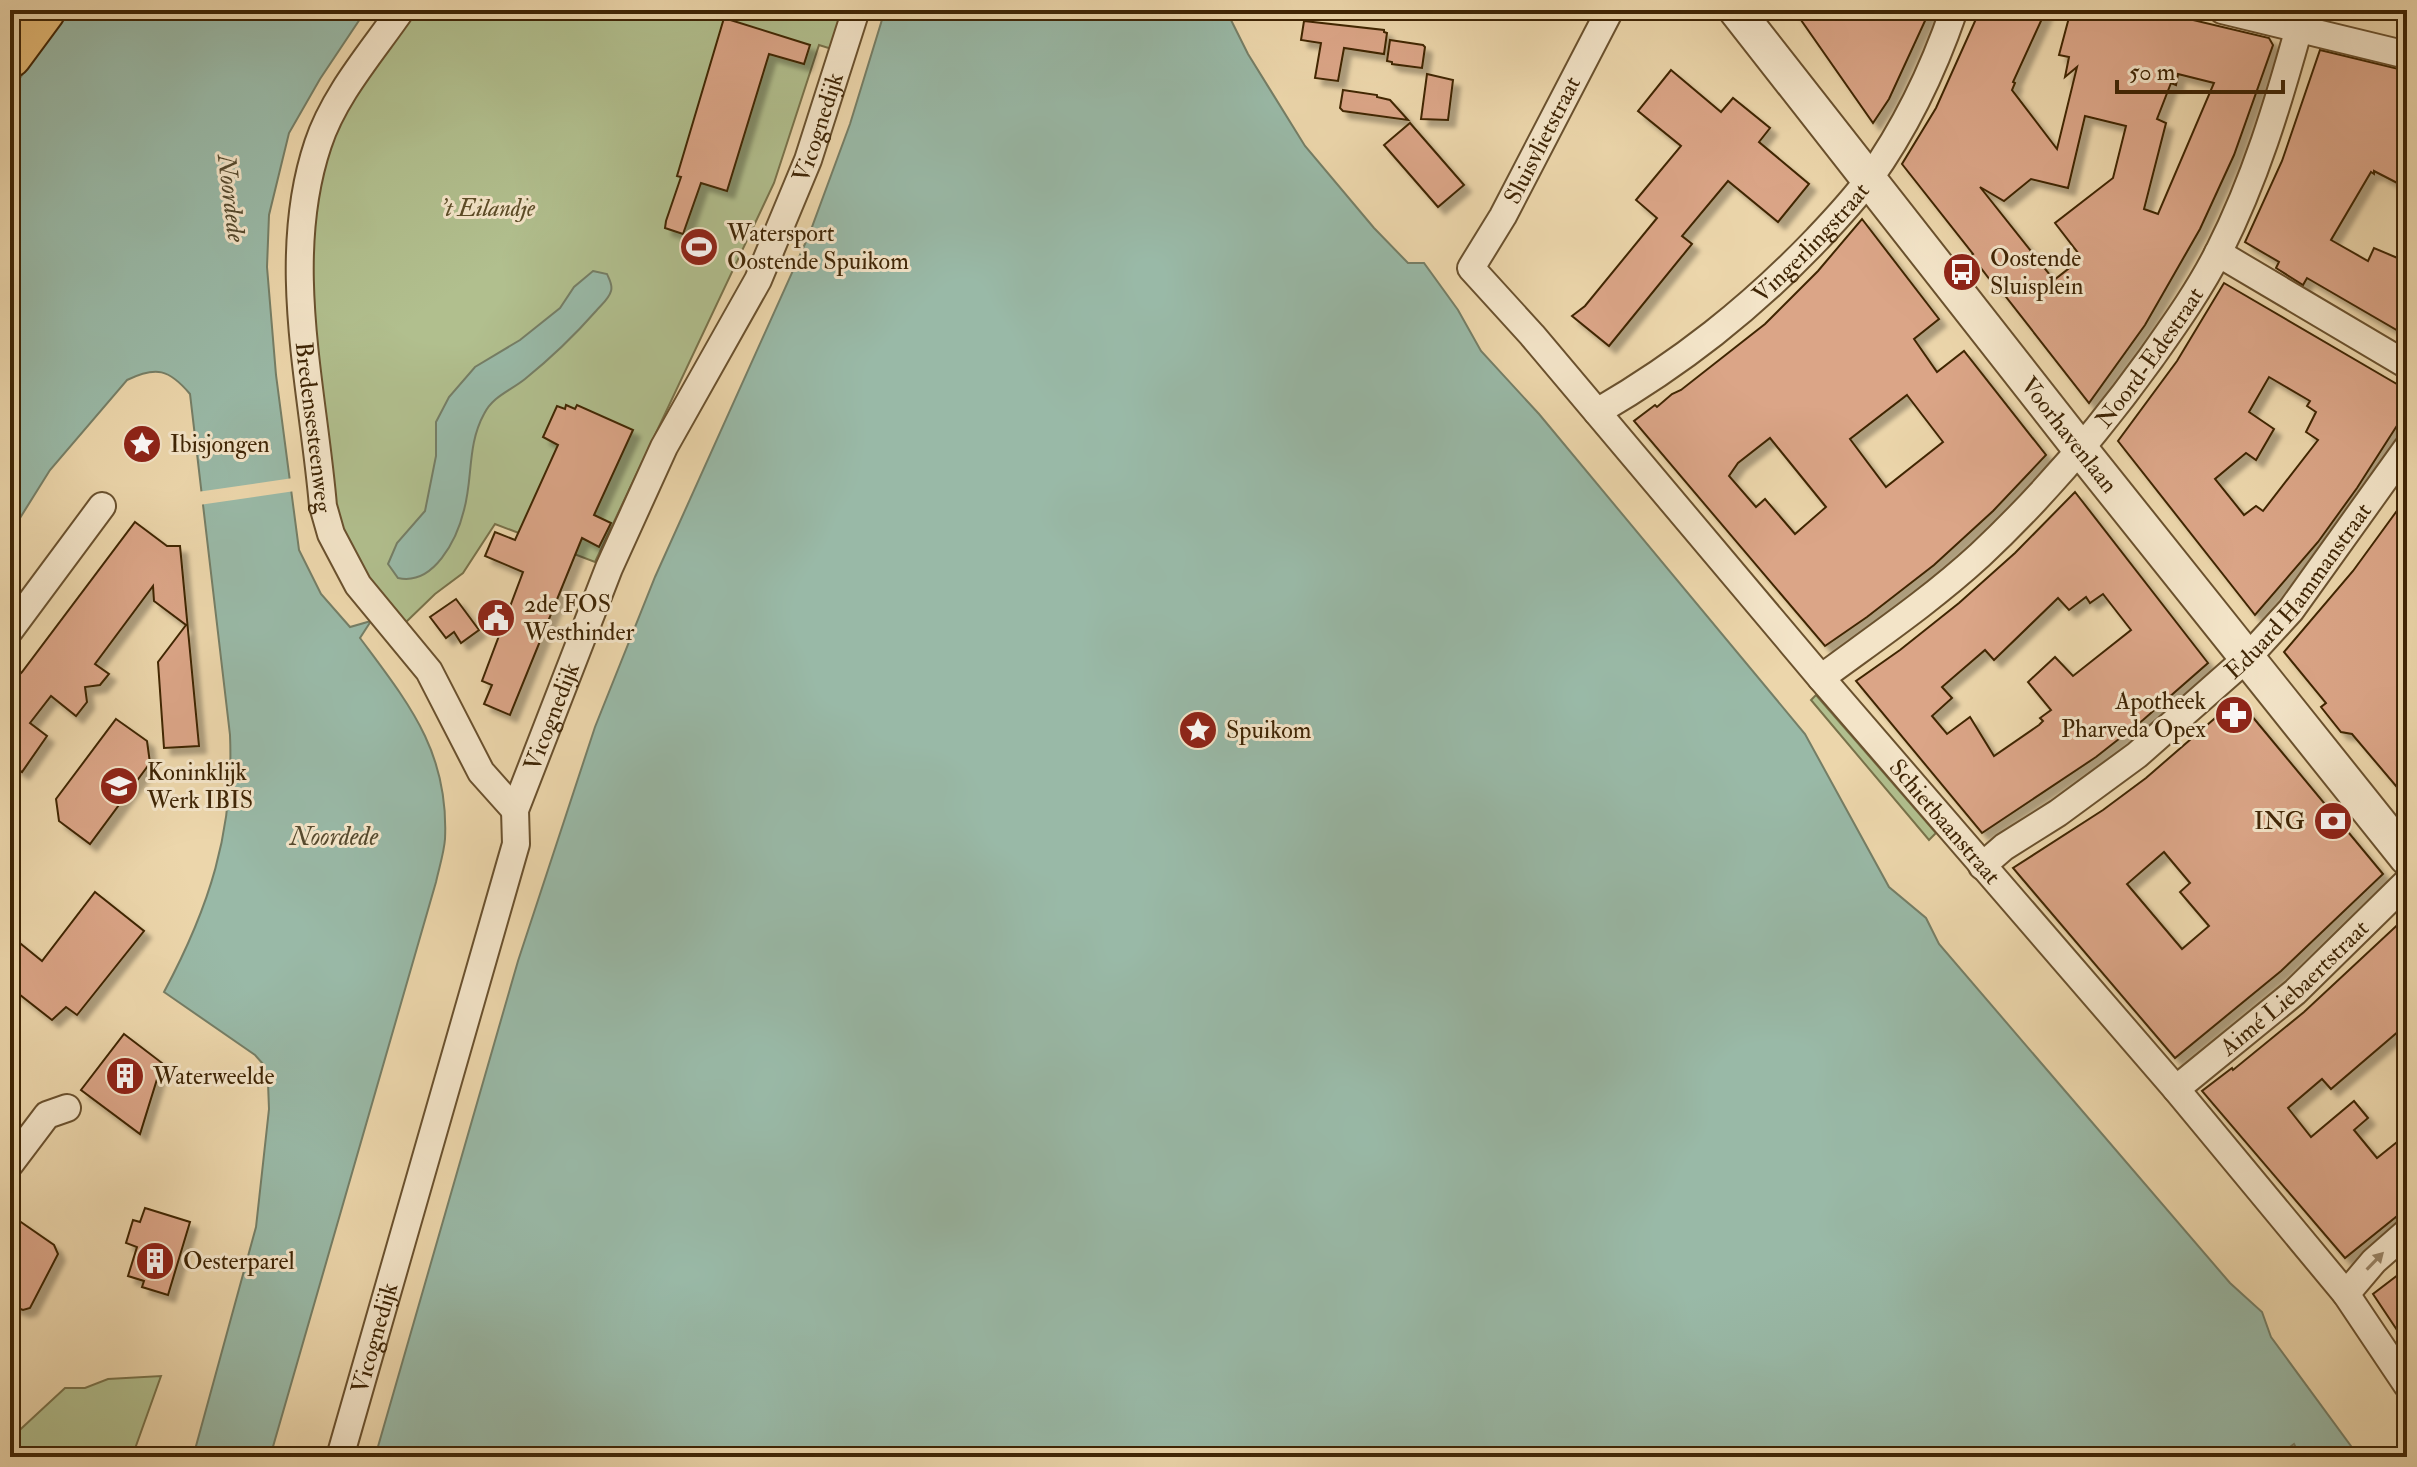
<svg xmlns="http://www.w3.org/2000/svg" width="2417" height="1467" font-family="'IM FELL Double Pica',serif">
	<defs>
		<filter id="shadow"><feDropShadow dx="7" dy="7" stdDeviation="2" flood-color="#0004"/></filter>
	</defs>
	<rect width="100%" height="100%" fill="#ecd6ab"/>
	<filter id="stains"><feTurbulence type="fractalNoise" baseFrequency=".0025" numOctaves="4"/><feColorMatrix values="0 0 0 0 .2 0 0 0 0 .09 0 0 0 0 .02 0 0 0 .5 -.17"/></filter>
	<radialGradient id="worn" r=".72"><stop offset=".6" stop-color="#630" stop-opacity="0"/><stop offset="1" stop-color="#630" stop-opacity=".3"/></radialGradient>
	<!-- green -->
	<g fill="#b1bf8e" stroke="#78724a" stroke-width="2">
		<path d="M413,10H846L835,50L819,45L774,183L595,562L495,524L463,573L435,594L404,624L357,571L331,515L312,335L311,210L330,135Z"/>
		<path d="M1816,695L1936,833L1929,840L1811,700Z"/>
		<path d="M161,1376L132,1457H10V1439L65,1388H85L108,1379Z"/>
	</g>
	<!-- water -->
	<g fill="#99b9a7" stroke="#757e66" stroke-width="2">
		<path d="M69,10H366L320,79L289,133L269,215L267,267L276,375L299,550L321,594L350,627L371,621L360,638C409,704 449,752 445,839C444,853 439,868 436,882L270,1457H193L256,1227L269,1109L268,1083L264,1065L255,1055L164,992C209,908 234,832 230,735L190,394C169,369 156,366 127,380L50,470L10,534V92Z"/>
		<path d="M885,10H1226L1248,54L1305,146L1374,228L1408,263H1424L1458,310L1481,351L1539,414L1805,734L1889,887L1926,918L1939,944L2230,1283L2262,1312L2271,1337L2359,1457H2301L2294,1444L2277,1457H375L518,961L595,727L655,577L809,235L850,124Z"/>
		<path d="M593,271L607,274C609,279 613,285 611,291C609,299 601,305 596,311C574,336 551,358 525,379C510,391 493,396 484,414C467,445 473,478 464,510C457,539 434,586 398,578L388,564L397,543L425,511L436,456V422L449,397L475,367L520,340L560,308L574,287Z"/>
	</g>
	<!-- pier -->
	<path fill="#ecd6ab" d="M293,478L295,491L199,505L197,492Z"/>
	<!-- building -->
	<g fill="#dba587" stroke="#3f2505" stroke-width="2" fill-rule="evenodd" filter="url(#shadow)">
		<path d="M1794,10H1930L1889,99L1873,123Z"/>
		<path d="M1980,10H2046L2013,82L2015,83L2012,90L2057,149L2077,67L2065,77L2069,57L2059,55L2071,10H2151L2269,38L2273,45L2234,155L2200,229L2145,325L2089,403L1999,288L1997,289L1971,255L1973,254L1902,164L1936,108ZM2178,74L2214,83L2158,214L2144,209L2166,123L2157,119L2171,83L2176,85ZM2085,116L2126,126L2113,178L2055,223L2082,258L2054,280L1980,187L2004,201L2031,179L2068,188Z"/>
		<path d="M724,18L810,45L804,64L769,54L727,191L701,183L683,234L665,228L666,221L681,177L677,176Z"/>
		<path d="M1304,21L1384,30V32L1387,33L1384,54L1344,48L1338,81L1315,78L1321,43L1301,40Z"/>
		<path d="M1390,40L1423,45L1425,47L1422,68L1392,64V62L1387,61Z"/>
		<path d="M2320,50L2407,71V111L2400,145L2407,148V188L2374,171V174L2371,172L2331,240L2368,261L2374,248L2407,262V336L2307,278L2303,285L2276,268L2279,262L2245,242L2282,161Z"/>
		<path d="M1671,70L1721,112L1733,98L1770,128L1759,142L1809,184L1778,222L1728,181L1682,236L1692,244L1609,346L1572,316L1585,306L1657,218L1636,200L1681,146L1638,111Z"/>
		<path d="M1427,74L1453,80L1448,120L1421,119Z"/>
		<path d="M1343,90L1377,95V97L1390,100L1408,120L1343,111L1340,108Z"/>
		<path d="M1410,123L1464,185L1438,207L1384,145Z"/>
		<path d="M1862,219L1939,319L1914,339L1937,372L1964,351L2046,455L1993,511L1934,565L1867,617L1825,646L1634,421L1655,405L1657,407L1672,394L1681,390L1765,324L1818,271ZM1907,395L1943,442L1886,487L1850,439ZM1770,438L1826,507L1795,534L1765,499L1756,507L1729,476L1738,463Z"/>
		<path d="M2224,283L2407,390V410L2357,488L2318,542L2255,615L2118,441L2177,361ZM2269,377L2310,401L2307,406L2316,412L2306,432L2318,440L2263,511L2256,506L2244,515L2215,479L2246,453L2256,460L2274,429L2249,412Z"/>
		<path d="M566,405L575,409L577,405L633,430L594,515L611,523L599,547L582,538L510,715L484,704L492,685L482,681L523,572L485,556L495,532L515,540L558,445L543,437L557,406L565,409Z"/>
		<path d="M2075,492L2208,663L2143,720L2096,757L1982,833L1856,681L1900,650L1959,603L2015,553ZM2103,594L2131,630L2073,676L2055,657L2028,682L2051,710L2040,718L2043,721L2039,725L1994,756L1970,717L1947,734L1932,716L1952,698L1942,687L1985,650L1994,660L2058,598L2069,610L2086,597L2090,603Z"/>
		<path d="M2407,497V709L2398,717L2407,727V799L2352,734L2341,732L2321,707L2326,703L2284,652L2353,571Z"/>
		<path d="M135,522L167,546H180L199,746L164,748L158,662L186,625L154,601L153,586L95,664L109,674L100,685L85,687L87,702L76,716L51,696L30,723L47,736L22,772L10,764V684L22,672Z"/>
		<path d="M456,599L479,630L461,643L454,632L446,638L430,617Z"/>
		<path d="M2241,703L2383,874L2281,971L2175,1058L2013,868L2103,810L2146,778L2229,706L2234,709ZM2164,852L2190,883L2180,892L2209,926L2182,949L2127,884Z"/>
		<path d="M116,719L147,741L150,763L90,844L59,821L56,799Z"/>
		<path d="M95,892L144,931L77,1015L66,1007L52,1020L10,987V935L42,961Z"/>
		<path d="M2407,916V1024L2331,1089L2322,1079L2288,1108L2311,1137L2354,1101L2368,1118L2354,1130L2377,1158L2407,1134V1208L2345,1258L2202,1091L2232,1068L2233,1070L2304,1012Z"/>
		<path d="M124,1034L162,1063L140,1134L81,1090Z"/>
		<path d="M145,1208L190,1222L168,1295L142,1287L144,1281L128,1276L137,1247L126,1243L133,1220L140,1222Z"/>
		<path d="M18,1220L54,1245L58,1254L30,1308L23,1310L10,1305V1231Z"/>
		<path d="M2407,1268V1345L2373,1294Z"/>
	</g>
	<g fill="none" stroke-linecap="round" stroke-linejoin="round">
		<!-- minor casing -->
		<g stroke="#6a512e" stroke-width="30">
			<g id="minor">
				<path id="s1" d="M401,10C372,52 334,95 318,144C279,260 313,388 323,506L331,534L358,585L429,671L481,772L515,810"/>
				<path id="s2" d="M1610,10L1503,216L1471,268L1532,335L1821,678L2176,1089L2346,1294L2407,1385"/>
				<path d="M2222,10L2407,55"/>
				<path d="M2218,253L2407,365"/>
				<path id="s3" d="M1597,412C1681,363 1750,309 1817,239C1835,220 1854,200 1869,179C1905,129 1934,68 1954,10"/>
				<path d="M10,630L102,506"/>
				<path id="s4" d="M1821,678C1875,638 1931,600 1980,555C2044,495 2100,429 2151,358C2175,324 2200,289 2219,251C2255,180 2278,104 2299,28"/>
				<path id="s5" d="M1982,866L2004,847L2058,813L2137,755L2247,658L2291,610L2407,448"/>
				<path id="s6" d="M2176,1089L2295,992L2407,882"/>
				<path d="M10,1164L47,1115L67,1108"/>
				<path d="M2346,1294L2374,1261L2407,1232"/>
				<path id="s7" d="M340,1457L516,844L515,810L609,568L664,447L758,280L808,160L856,10"/>
			</g>
		</g>
		<!-- tertiary casing -->
		<g stroke="#6a512e" stroke-width="38">
			<g id="tertiary">
				<path id="s8" d="M1736,10L2081,450L2407,858"/>
			</g>
		</g>
		<!-- primary casing -->
		<g stroke="#3f2505" stroke-width="46">
			<path id="primary" d="M10,56L44,10"/>
		</g>
		<!-- minor -->
		<use href="#minor" stroke="#f3e4c8" stroke-width="26"/>
		<!-- tertiary -->
		<use href="#tertiary" stroke="#f3e4c8" stroke-width="34"/>
		<!-- primary -->
		<use href="#primary" stroke="#e6bb76" stroke-width="42"/>
	</g>
	<!-- one-way arrows -->
	<defs><path id="oneway-solid" d="M-6-.8H1V-3.2L6.5 0L1 3.2V.8H-6Z" transform="scale(2)"/></defs>
	<use fill="#998466" href="#oneway-solid" transform="translate(2375 1261) rotate(-46)"/>
	<!-- icons -->
	<defs>
		<g id="stadium-disc" transform="scale(2)"><circle r="9.5" fill="#8f2418" stroke="#f3e4c8"/><path d="M0-5a6.5 5 0 1 0 0 10a6.5 5 0 1 0 0-10ZM-3.5-1.8h7v3.6h-7Z" fill="#fff"/></g>
		<g id="bus-disc" transform="scale(2)"><circle r="9.5" fill="#8f2418" stroke="#f3e4c8"/><path d="M-5-6H5V4H4V6H2V4H-2V6H-4V4H-5ZM-3.5-4V0h7V-4ZM-3.5 1.2v1.5H-2V1.2ZM2 1.2v1.5H3.5V1.2Z" fill="#fff"/></g>
		<g id="sight-disc" transform="scale(2)"><circle r="9.5" fill="#8f2418" stroke="#f3e4c8"/><path d="M0-6L1.8-2.2L6-1.7L2.9 1.2L3.7 5.4L0 3.3L-3.7 5.4L-2.9 1.2L-6-1.7L-1.8-2.2Z" fill="#fff"/></g>
		<g id="civic-disc" transform="scale(2)"><circle r="9.5" fill="#8f2418" stroke="#f3e4c8"/><path d="M-.6-6.5H3V-4.5H.6V-3L4-1V1h2V6H-6V1h2V-1L-.6-3ZM-1.2 2.5V6h2.4V2.5Z" fill="#fff"/></g>
		<g id="pharmacy-disc" transform="scale(2)"><circle r="9.5" fill="#8f2418" stroke="#f3e4c8"/><path d="M-2-6h4v4h4v4h-4v4h-4v-4h-4v-4h4Z" fill="#fff"/></g>
		<g id="school-disc" transform="scale(2)"><circle r="9.5" fill="#8f2418" stroke="#f3e4c8"/><path d="M0-5L7-2L0 1L-7-2ZM-4 1L0 2.5L4 1V4Q0 6-4 4Z" fill="#fff"/></g>
		<g id="bank-disc" transform="scale(2)"><circle r="9.5" fill="#8f2418" stroke="#f3e4c8"/><path d="M-6-4H6V4H-6ZM0-2.3a2.3 2.3 0 1 0 0 4.6a2.3 2.3 0 1 0 0-4.6Z" fill="#fff"/></g>
		<g id="building-disc" transform="scale(2)"><circle r="9.5" fill="#8f2418" stroke="#f3e4c8"/><path d="M-4-6H4V6H1V3H-1V6H-4ZM-2.5-4.3h1.7v1.8h-1.7ZM.8-4.3h1.7v1.8H.8ZM-2.5-1h1.7V.8h-1.7ZM.8-1h1.7V.8H.8Z" fill="#fff"/></g>
	</defs>
	<g fill-rule="evenodd">
		<use href="#stadium-disc" x="699" y="247"/>
		<use href="#bus-disc" x="1962" y="272"/>
		<use href="#sight-disc" x="142" y="444"/>
		<use href="#civic-disc" x="496" y="618"/>
		<use href="#pharmacy-disc" x="2234" y="715"/>
		<use href="#sight-disc" x="1198" y="730"/>
		<use href="#school-disc" x="119" y="786"/>
		<use href="#bank-disc" x="2333" y="821"/>
		<use href="#building-disc" x="125" y="1076"/>
		<use href="#building-disc" x="155" y="1261"/>
	</g>
	<g text-anchor="middle" stroke-width="6" stroke-linejoin="round" paint-order="stroke">
		<!-- street labels -->
		<g font-size="24" fill="#3f2505" stroke="#f3e4c8">
			<text dy="8" stroke="none"><textPath href="#s7" startOffset="1420">Vicognedijk</textPath></text>
			<text transform="translate(1542 140) rotate(-63)" y="8">Sluisvlietstraat</text>
			<text dy="8" stroke="none"><textPath href="#s3" startOffset="274">Vingerlingstraat</textPath></text>
			<text dy="8" stroke="none"><textPath href="#s4" startOffset="462">Noord-Edestraat</textPath></text>
			<text dy="8" stroke="none"><textPath href="#s1" startOffset="444">Bredensesteenweg</textPath></text>
			<text dy="8" stroke="none"><textPath href="#s8" startOffset="540">Voorhavenlaan</textPath></text>
			<text dy="8" stroke="none"><textPath href="#s5" startOffset="422">Eduard Hammanstraat</textPath></text>
			<text dy="8" stroke="none"><textPath href="#s7" startOffset="772">Vicognedijk</textPath></text>
			<text dy="8" stroke="none"><textPath href="#s2" startOffset="1022">Schietbaanstraat</textPath></text>
			<text dy="8" stroke="none"><textPath href="#s6" startOffset="156">Aimé Liebaertstraat</textPath></text>
			<text dy="8" stroke="none"><textPath href="#s7" startOffset="124">Vicognedijk</textPath></text>
		</g>
		<!-- park labels -->
		<g font-size="24" font-style="italic" fill="#5c4c27" stroke="#f3e4c8">
			<text x="488" y="216">'t Eilandje</text>
		</g>
		<!-- poi labels -->
		<g font-size="24" fill="#3f2505" stroke="#f3e4c8" text-anchor="start">
			<text x="727" y="241">Watersport<tspan x="727" dy="28">Oostende Spuikom</tspan></text>
			<text x="1990" y="266">Oostende<tspan x="1990" dy="28">Sluisplein</tspan></text>
			<text x="170" y="452">Ibisjongen</text>
			<text x="524" y="612">2de FOS<tspan x="524" dy="28">Westhinder</tspan></text>
			<text x="2206" y="709" text-anchor="end">Apotheek<tspan x="2206" dy="28">Pharveda Opex</tspan></text>
			<text x="1226" y="738">Spuikom</text>
			<text x="147" y="780">Koninklijk<tspan x="147" dy="28">Werk IBIS</tspan></text>
			<text x="2305" y="829" text-anchor="end">ING</text>
			<text x="153" y="1084">Waterweelde</text>
			<text x="183" y="1269">Oesterparel</text>
		</g>
		<!-- water labels -->
		<g font-size="26" font-style="italic" fill="#564a2e" stroke="#f3e4c8">
			<text transform="translate(232 198) rotate(83)" y="9">Noordede</text>
			<text x="334" y="845">Noordede</text>
		</g>
	</g>
	<!-- margin -->
	<rect width="2417" height="1467" fill="none" stroke="#ecd6ab" stroke-width="40"/>
	<rect x="12" y="12" width="2393" height="1443" fill="none" stroke="#3f2505" stroke-width="4"/>
	<rect x="20" y="20" width="2377" height="1427" fill="none" stroke="#3f2505" stroke-width="2"/>
	<!-- scale -->
	<path d="M2117 80v12h166v-12" fill="none" stroke="#3f2505" stroke-width="4"/>
	<text x="2129" y="80" font-size="24" fill="#3f2505" stroke="#f3e4c8" stroke-width="6" paint-order="stroke">50 m</text>
	<rect width="100%" height="100%" filter="url(#stains)"/>
	<rect width="100%" height="100%" fill="url(#worn)"/>
</svg>
